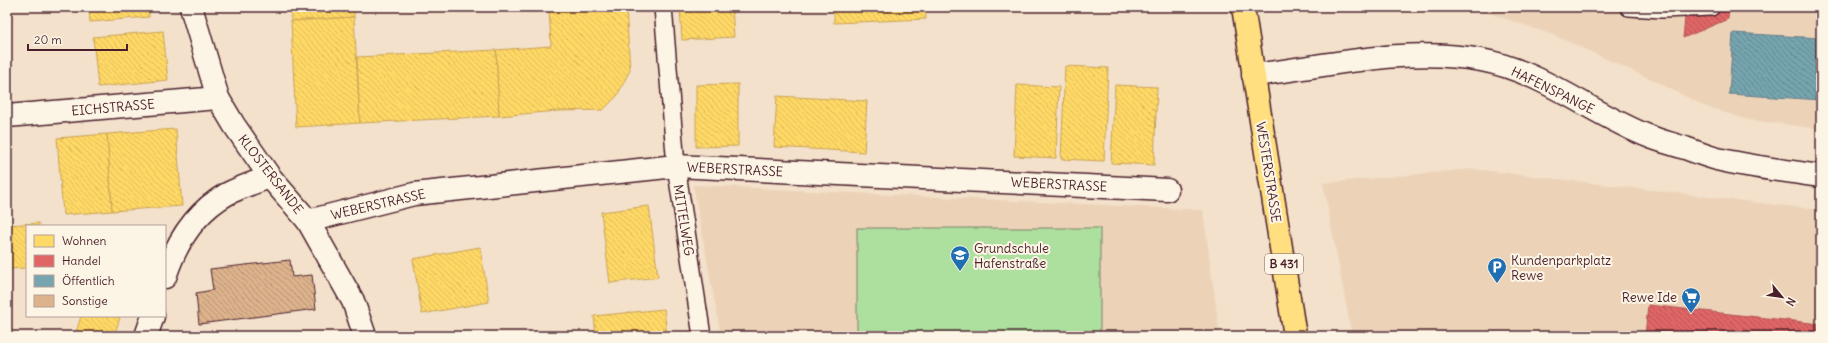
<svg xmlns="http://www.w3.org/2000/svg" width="1828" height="343" font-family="Delius,sans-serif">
	<defs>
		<pattern id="homes-back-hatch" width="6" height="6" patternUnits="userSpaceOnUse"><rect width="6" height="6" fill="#ffd966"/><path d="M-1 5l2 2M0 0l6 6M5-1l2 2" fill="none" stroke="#dcba59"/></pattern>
		<pattern id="shops-back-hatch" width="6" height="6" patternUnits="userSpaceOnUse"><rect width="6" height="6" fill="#e06666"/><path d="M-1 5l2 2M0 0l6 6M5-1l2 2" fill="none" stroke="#b85354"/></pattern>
		<pattern id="public-back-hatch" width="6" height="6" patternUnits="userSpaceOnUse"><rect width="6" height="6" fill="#76a5af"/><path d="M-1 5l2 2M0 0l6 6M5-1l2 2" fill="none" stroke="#63868f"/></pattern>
		<pattern id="building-back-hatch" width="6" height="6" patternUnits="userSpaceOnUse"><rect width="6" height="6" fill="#ddb38d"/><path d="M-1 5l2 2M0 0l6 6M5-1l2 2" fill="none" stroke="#b59173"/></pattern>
	</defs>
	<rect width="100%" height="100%" fill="#f3e1cb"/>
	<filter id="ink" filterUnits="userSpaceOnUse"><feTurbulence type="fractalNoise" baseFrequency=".025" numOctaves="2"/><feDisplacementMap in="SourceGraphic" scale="8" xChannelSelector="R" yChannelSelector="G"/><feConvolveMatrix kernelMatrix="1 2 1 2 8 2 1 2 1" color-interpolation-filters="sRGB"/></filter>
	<g filter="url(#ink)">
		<!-- built -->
		<g fill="#ecd3b8">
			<path d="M1471,7H1821V129L1748,120L1704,106L1655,81L1553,35Z"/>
			<path d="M1473,169L1821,210V336H1352L1323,183Z"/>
			<path d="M693,185L1203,210L1220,336H721Z"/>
		</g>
		<!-- pitch -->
		<rect fill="#addf9f" stroke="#7c7f65" x="857" y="228" width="243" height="108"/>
		<!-- homes -->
		<g fill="url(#homes-back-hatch)" stroke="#c9a154">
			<path d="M89,7H149V17L90,22Z"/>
			<path d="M290,7H354V17L291,21Z"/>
			<path d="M549,7H626L630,70L617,96L603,110L558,111L499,116L496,50L551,46Z"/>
			<path d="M680,7H732L734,37L682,40Z"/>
			<path d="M834,7H925L926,19L834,23Z"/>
			<path d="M354,17L360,123L296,127L291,21Z"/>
			<path d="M163,31L168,80L98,87L93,37Z"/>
			<path d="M496,50L499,116L360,123L357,57Z"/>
			<path d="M1065,66L1108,68L1104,161L1061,159Z"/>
			<path d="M738,84V146L696,147V85Z"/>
			<path d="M1017,85L1059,87L1056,158L1014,156Z"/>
			<path d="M1115,85L1157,87L1154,165L1111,163Z"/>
			<path d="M777,96L867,101L864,152L774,147Z"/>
			<path d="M176,129L182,206L112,211L107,134Z"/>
			<path d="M107,134L112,211L63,215L57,138Z"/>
			<path d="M649,206L658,277L610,283L601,212Z"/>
			<path d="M39,223V226H27V268L7,269V225Z"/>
			<path d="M480,247L489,302L422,314L413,259Z"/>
			<path d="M664,309L667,336H596L594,316Z"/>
			<path d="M81,316H114L120,318L114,336H75Z"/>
		</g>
		<!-- shops -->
		<g fill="url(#shops-back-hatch)" stroke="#b35154">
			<path d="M1686,7H1729L1728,19L1683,38Z"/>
			<path d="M1648,305L1821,324V336H1645Z"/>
		</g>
		<!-- public -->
		<path fill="url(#public-back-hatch)" stroke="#697d87" d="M1733,33L1821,38V100L1729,94Z"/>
		<!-- building -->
		<path fill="url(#building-back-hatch)" stroke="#4a1f2b" d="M290,260L292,277L312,275L316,309L199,324L196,293L213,290L210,269Z"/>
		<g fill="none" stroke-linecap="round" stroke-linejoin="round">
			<!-- service casing -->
			<g stroke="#4a1f2b" stroke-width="20">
				<g id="service">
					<path d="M663,7L676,166L702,336"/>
					<path d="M1629,7L1662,9L1711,7"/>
				</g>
			</g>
			<!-- minor casing -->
			<g stroke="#4a1f2b" stroke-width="25">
				<g id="minor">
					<path d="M191,7L218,98L234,125L270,177L308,221L353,301L365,336"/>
					<path d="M7,116L218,98"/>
					<path d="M308,221L414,194L676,166L1167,190"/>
					<path d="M165,277C176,243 195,212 227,194C240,187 256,182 270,177"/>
					<path d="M146,336L153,316"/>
				</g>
			</g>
			<!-- tertiary casing -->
			<g stroke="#4a1f2b" stroke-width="25">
				<path id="tertiary" d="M1253,75C1329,66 1405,46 1481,60C1542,71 1592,114 1648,136C1660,141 1673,144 1685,148C1696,152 1706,156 1717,159C1751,167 1786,171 1821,176"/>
			</g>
			<!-- primary casing -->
			<g stroke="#4a1f2b" stroke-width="25">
				<path id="primary" d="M1243,7L1295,336"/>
			</g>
			<!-- service -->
			<use href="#service" stroke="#fcf5e5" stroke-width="17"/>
			<!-- minor -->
			<use href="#minor" stroke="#fcf5e5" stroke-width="22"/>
			<!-- tertiary -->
			<use href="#tertiary" stroke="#fcf5e5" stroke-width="22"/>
			<!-- primary -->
			<use href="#primary" stroke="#ffdf80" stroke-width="22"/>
		</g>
	</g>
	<!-- icons -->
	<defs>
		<g id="school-pin" transform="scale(1)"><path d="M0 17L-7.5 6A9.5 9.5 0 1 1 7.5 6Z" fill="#1f6fb2" stroke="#fcf5e5"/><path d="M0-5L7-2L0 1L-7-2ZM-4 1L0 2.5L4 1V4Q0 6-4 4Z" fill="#fff"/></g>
		<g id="parking-pin" transform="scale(1)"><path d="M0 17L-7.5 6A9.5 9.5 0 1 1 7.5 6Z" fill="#1f6fb2" stroke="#fcf5e5"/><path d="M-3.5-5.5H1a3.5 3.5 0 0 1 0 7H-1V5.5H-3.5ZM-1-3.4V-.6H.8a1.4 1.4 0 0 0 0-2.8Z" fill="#fff"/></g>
		<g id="supermarket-pin" transform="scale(1)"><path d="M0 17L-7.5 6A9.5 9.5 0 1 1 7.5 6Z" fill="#1f6fb2" stroke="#fcf5e5"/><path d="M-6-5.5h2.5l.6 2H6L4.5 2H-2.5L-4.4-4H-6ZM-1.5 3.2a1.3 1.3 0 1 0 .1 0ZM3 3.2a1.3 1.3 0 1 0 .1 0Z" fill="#fff"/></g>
	</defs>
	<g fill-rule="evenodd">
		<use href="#school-pin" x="960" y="255"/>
		<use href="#parking-pin" x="1497" y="267"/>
		<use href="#supermarket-pin" x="1691" y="297"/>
	</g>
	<g text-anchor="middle" stroke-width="4" stroke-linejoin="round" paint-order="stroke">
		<!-- shield labels -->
		<rect fill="#fcf5e5" stroke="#7f5f63" stroke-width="1" x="1265" y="254" width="38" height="20" rx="3"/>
		<g font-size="12" font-weight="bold" fill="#4a1f2b">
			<text x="1284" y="268">B 431</text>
		</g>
		<!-- street labels -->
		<g font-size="13" fill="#4a1f2b" stroke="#fcf5e5">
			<text transform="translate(1553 90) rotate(26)" y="5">HAFENSPANGE</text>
			<text transform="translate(113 107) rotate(-5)" y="5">EICHSTRASSE</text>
			<text transform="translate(735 169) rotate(3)" y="5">WEBERSTRASSE</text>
			<text transform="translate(1269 172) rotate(81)" y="5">WESTERSTRASSE</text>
			<text transform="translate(271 174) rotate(52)" y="5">KLOSTERSANDE</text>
			<text transform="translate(1059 184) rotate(3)" y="5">WEBERSTRASSE</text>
			<text transform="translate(378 204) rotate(-13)" y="5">WEBERSTRASSE</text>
			<text transform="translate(684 220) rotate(81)" y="5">MITTELWEG</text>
		</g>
		<!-- poi labels -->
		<g font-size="13" fill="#4a1f2b" stroke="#fcf5e5" text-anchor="start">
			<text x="974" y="253">Grundschule<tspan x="974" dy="15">Hafenstraße</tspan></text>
			<text x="1511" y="265">Kundenparkplatz<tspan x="1511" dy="15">Rewe</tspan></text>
			<text x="1677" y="302" text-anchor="end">Rewe Ide</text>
		</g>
	</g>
	<!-- margin -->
	<rect width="1828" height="343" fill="none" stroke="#fcf5e5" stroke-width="24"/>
	<rect x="12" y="12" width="1804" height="319" fill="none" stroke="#4a1f2b" stroke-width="1.5" filter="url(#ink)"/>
	<!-- legend -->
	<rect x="26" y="225" width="140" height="92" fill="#fcf5e5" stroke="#b59f9b"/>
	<rect x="34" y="235" width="20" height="12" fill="#ffd966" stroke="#b59f9b"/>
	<text x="62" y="245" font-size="12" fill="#4a1f2b">Wohnen</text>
	<rect x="34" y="255" width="20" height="12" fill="#e06666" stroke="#b59f9b"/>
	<text x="62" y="265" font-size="12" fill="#4a1f2b">Handel</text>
	<rect x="34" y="275" width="20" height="12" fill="#76a5af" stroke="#b59f9b"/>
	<text x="62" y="285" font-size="12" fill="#4a1f2b">Öffentlich</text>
	<rect x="34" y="295" width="20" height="12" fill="#ddb38d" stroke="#b59f9b"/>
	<text x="62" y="305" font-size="12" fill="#4a1f2b">Sonstige</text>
	<!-- north arrow -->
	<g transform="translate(1782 297) rotate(119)" stroke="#fcf5e5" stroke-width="3" paint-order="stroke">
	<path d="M0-3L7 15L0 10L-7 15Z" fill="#4a1f2b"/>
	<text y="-6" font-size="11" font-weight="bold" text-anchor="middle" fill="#4a1f2b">N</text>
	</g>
	<!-- scale -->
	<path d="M28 44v6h99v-6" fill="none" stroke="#4a1f2b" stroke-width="2"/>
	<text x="34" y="44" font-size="12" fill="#4a1f2b" stroke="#fcf5e5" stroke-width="3" paint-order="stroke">20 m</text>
</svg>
